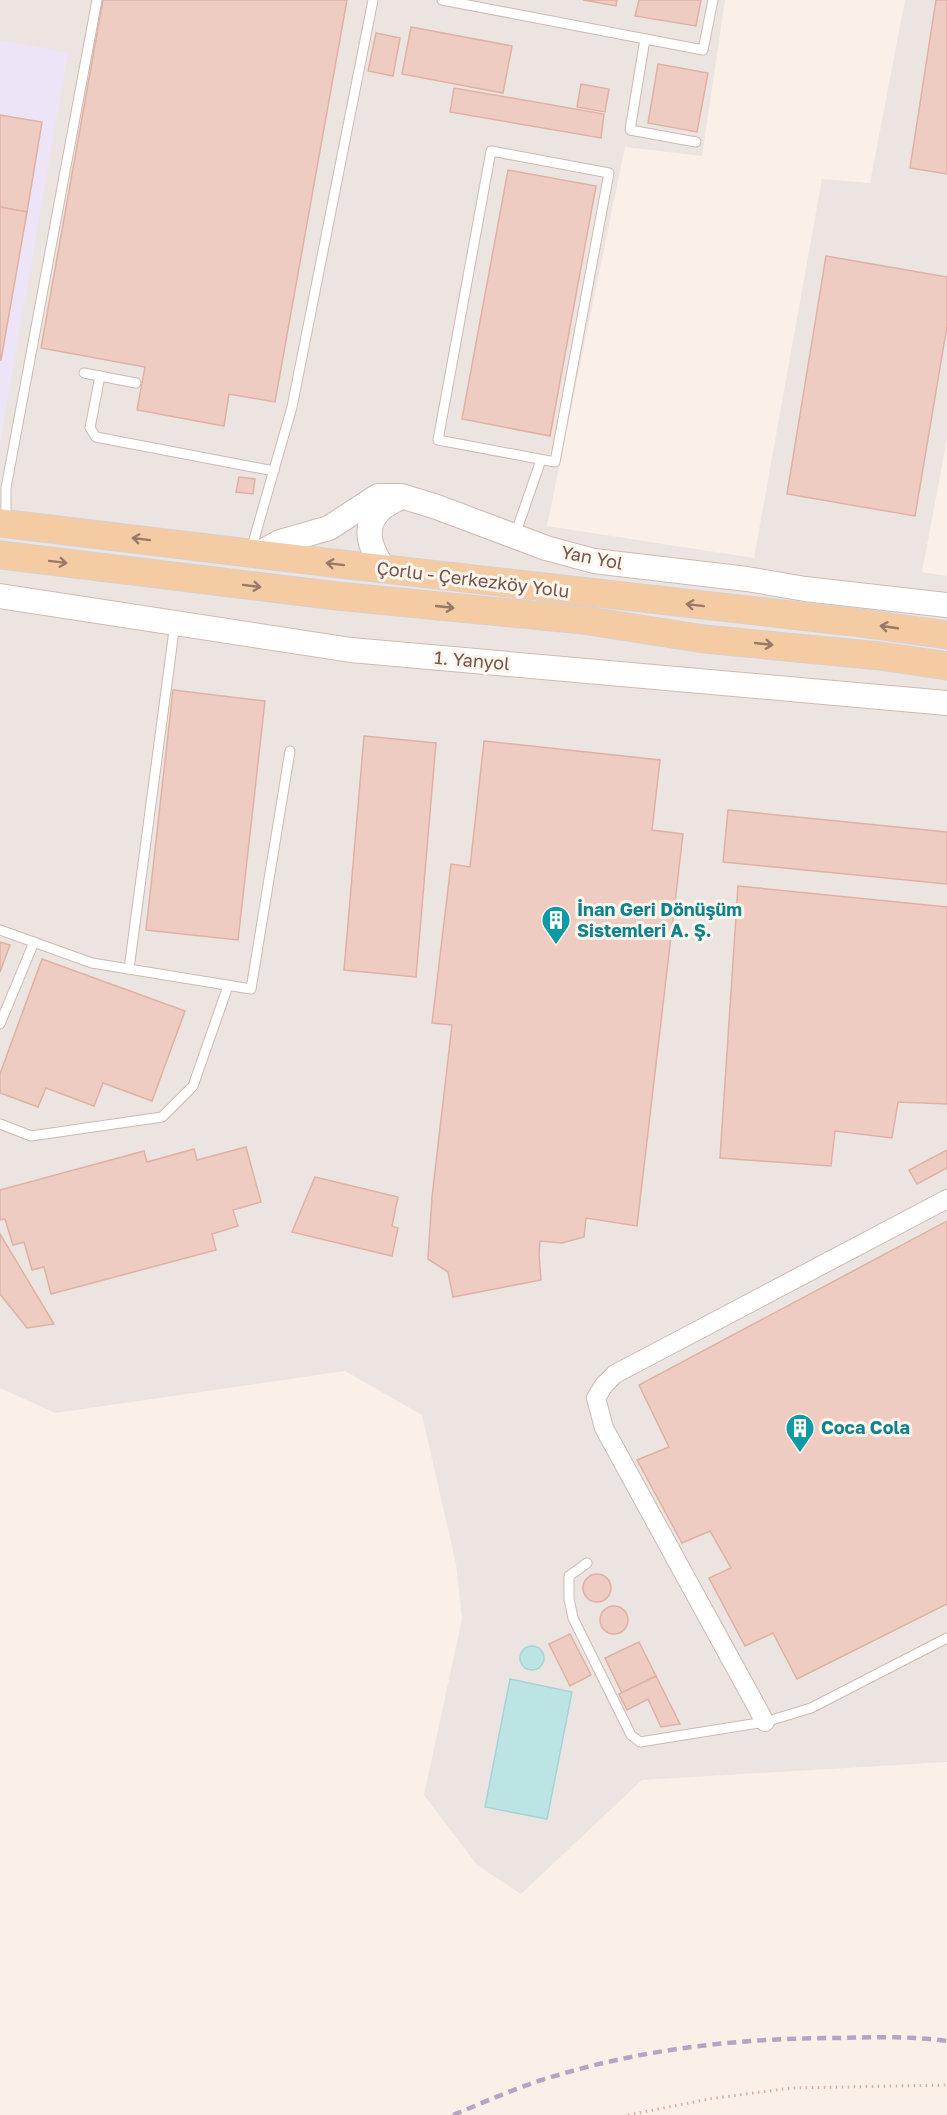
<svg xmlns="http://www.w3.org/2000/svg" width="947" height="2115" font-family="'Golos Text',sans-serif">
	<rect width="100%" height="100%" fill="#fbf0e7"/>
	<!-- industrial -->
	<path fill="#ece4e1" d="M0,0H725L702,156L625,147L547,526L754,558L822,179L870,183L905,0H947V439L922,572L947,576V1762L642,1780L521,1894L477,1865L424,1795L462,1619L456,1564L422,1415L345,1371L55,1413L0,1388Z"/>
	<!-- education -->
	<path fill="#ede4f7" d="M0,40L68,53L0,444Z"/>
	<!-- water -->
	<g fill="#bde4e4" stroke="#a4d4d5" stroke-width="1.5">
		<circle cx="532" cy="1658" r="12"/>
		<path d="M510,1679L572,1692L547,1819L485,1807Z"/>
	</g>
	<!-- building -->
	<g fill="#efccc1" stroke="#e0b1a2" stroke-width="1.5">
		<path d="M103,0H347L275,402L229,394L224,426L137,410L145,367L41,348Z"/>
		<path d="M583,0H617L616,6Z"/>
		<path d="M639,0H701L696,26L635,16Z"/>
		<path d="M936,0H947V174L910,168Z"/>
		<path d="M411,27L512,46L503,93L402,74Z"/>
		<path d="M376,33L400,38L393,76L368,71Z"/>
		<path d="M658,64L708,73L697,132L648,123Z"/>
		<path d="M581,84L609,89L605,112L577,107Z"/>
		<path d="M454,88L604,114L601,138L450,112Z"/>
		<path d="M0,115L42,122L27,212L0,207Z"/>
		<path d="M508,170L596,186L550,436L462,419Z"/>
		<path d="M0,207L27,212L1,360H0Z"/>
		<path d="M826,256L947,277V326L915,516L787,494Z"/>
		<path d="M239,477L255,479L253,494L236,492Z"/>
		<path d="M173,690L265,701L238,940L146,930Z"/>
		<path d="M364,736L436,743L416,977L344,970Z"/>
		<path d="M484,741L660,760L652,830L683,834L637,1226L586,1218L584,1237L562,1243L540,1241L539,1254L541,1280L453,1297L448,1272L428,1259L432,1197L452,1025L432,1023L451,864L470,867Z"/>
		<path d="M728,810L947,832V884L723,862Z"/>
		<path d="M738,886L947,907V1104L898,1102L892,1138L835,1131L831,1166L720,1158Z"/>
		<path d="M0,942L10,945L0,972Z"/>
		<path d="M42,959L185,1011L152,1101L103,1083L94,1106L46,1088L38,1107L0,1093V1074Z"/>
		<path d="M246,1147L261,1202L233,1210L238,1226L212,1234L216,1250L51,1294L44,1267L32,1270L24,1242L13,1245L5,1219L0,1220V1190L144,1151L147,1162L194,1149L197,1160Z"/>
		<path d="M947,1150V1168L917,1184L909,1170Z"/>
		<path d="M315,1177L398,1197L392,1226L398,1228L392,1256L292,1232Z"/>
		<path d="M947,1221V1604L797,1679L773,1633L745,1646L709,1578L731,1568L710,1531L682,1543L637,1460L669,1447L639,1385Z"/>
		<path d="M0,1234L54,1324L27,1328L0,1294Z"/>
		<circle cx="597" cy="1588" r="14"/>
		<circle cx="614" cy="1620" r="14"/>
		<path d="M570,1634L591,1675L570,1686L549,1644Z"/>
		<path d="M639,1642L656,1676L622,1693L605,1658Z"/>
		<path d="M656,1676L680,1724L661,1727L648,1699L627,1710L619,1694Z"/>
	</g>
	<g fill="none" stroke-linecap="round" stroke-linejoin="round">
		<!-- lane casing -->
		<g stroke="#ceb9b1" stroke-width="11">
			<g id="lane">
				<path d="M442,0L703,50L713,0"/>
				<path d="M645,39L630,130L696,142"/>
				<path d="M491,151L609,173L555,462L438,440Z"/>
				<path d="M84,373L136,383"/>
				<path d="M100,376L90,428L96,437L274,471"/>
				<path d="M6,510V488L97,0"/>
				<path d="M515,535L541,460"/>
				<path d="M251,550L292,407L373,0"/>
				<path d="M0,930L92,963L251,989L290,751"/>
				<path d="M129,969L175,623"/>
				<path d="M0,1024L34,942"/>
				<path d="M0,1124L31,1136L162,1117L193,1086L228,986"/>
				<path d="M587,1563L569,1576V1599L573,1618L631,1735L640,1742L765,1722L811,1708L947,1638"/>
			</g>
		</g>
		<!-- street casing -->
		<g stroke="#ceb9b1" stroke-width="20">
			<path id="street" d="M765,1722L604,1428L596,1398L604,1385L615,1374L947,1199"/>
		</g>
		<!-- secondary casing -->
		<g stroke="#d1b9ae" stroke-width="26">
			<g id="secondary">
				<path d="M258,554L280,542L329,528L378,496H401L434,506L546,548L594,561L747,579L805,589L947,605"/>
				<path d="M385,570C372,552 360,528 381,509C385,505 392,502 397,499"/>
				<path d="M0,596L351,650L947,703"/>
			</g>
		</g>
		<!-- primary casing -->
		<g stroke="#d8cfcd" stroke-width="29">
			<g id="primary">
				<path d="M0,523L341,564L853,622L947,635"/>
				<path d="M0,555L337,596L583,620L704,639L880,656L947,666"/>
			</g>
		</g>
		<!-- path -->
		<path stroke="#d4afa4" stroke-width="3" stroke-dasharray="1.5 4.5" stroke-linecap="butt" d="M628,2115L709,2099L791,2088L947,2085"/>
		<!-- lane -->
		<use href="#lane" stroke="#fff" stroke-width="9"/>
		<!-- street -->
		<use href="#street" stroke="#fff" stroke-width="18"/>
		<!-- secondary -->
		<use href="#secondary" stroke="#fff" stroke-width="24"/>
		<!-- primary -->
		<use href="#primary" stroke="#f5cba4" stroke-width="27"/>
		<!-- rail -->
		<path stroke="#b2a6c4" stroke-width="4.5" stroke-dasharray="9 6" stroke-linecap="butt" d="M453,2115C487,2101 520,2086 555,2076C647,2048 743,2038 838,2038C874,2037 911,2036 947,2041"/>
	</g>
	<!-- one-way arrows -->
	<defs><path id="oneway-shaft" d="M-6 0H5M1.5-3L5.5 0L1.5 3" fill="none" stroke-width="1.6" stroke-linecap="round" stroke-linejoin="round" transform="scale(1.5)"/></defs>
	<g stroke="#9a7867">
		<use href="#oneway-shaft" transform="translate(141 539) rotate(-173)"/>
		<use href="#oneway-shaft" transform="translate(58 562) rotate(7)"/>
		<use href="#oneway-shaft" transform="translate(335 564) rotate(-173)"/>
		<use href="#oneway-shaft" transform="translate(252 586) rotate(7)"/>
		<use href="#oneway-shaft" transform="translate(695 605) rotate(-173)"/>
		<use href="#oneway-shaft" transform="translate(445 607) rotate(6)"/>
		<use href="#oneway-shaft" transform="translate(889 627) rotate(-172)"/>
		<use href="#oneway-shaft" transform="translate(764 644) rotate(6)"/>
	</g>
	<!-- icons -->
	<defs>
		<g id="building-pin" transform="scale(1.5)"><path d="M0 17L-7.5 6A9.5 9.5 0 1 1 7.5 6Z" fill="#0f9aa8" stroke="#fef5ed"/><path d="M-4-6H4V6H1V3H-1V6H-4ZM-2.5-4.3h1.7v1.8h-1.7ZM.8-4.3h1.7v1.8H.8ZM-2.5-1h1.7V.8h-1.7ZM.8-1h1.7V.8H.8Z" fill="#fff"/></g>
	</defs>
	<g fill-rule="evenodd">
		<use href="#building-pin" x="556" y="920"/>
		<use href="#building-pin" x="800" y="1428"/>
	</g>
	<g text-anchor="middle" stroke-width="6" stroke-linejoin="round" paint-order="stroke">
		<!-- street labels -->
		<g font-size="18" fill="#73554d" stroke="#fef5ed">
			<text transform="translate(592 558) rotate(11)" y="6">Yan Yol</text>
			<text transform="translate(473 580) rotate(7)" y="6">Çorlu - Çerkezköy Yolu</text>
			<text transform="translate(472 661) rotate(5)" y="6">1. Yanyol</text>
		</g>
		<!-- culture labels -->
		<g font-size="18" font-weight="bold" fill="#0d838f" stroke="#fef5ed" text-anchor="start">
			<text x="577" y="916">İnan Geri Dönüşüm<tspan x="577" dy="21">Sistemleri A. Ş.</tspan></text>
			<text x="821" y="1434">Coca Cola</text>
		</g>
	</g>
</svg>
